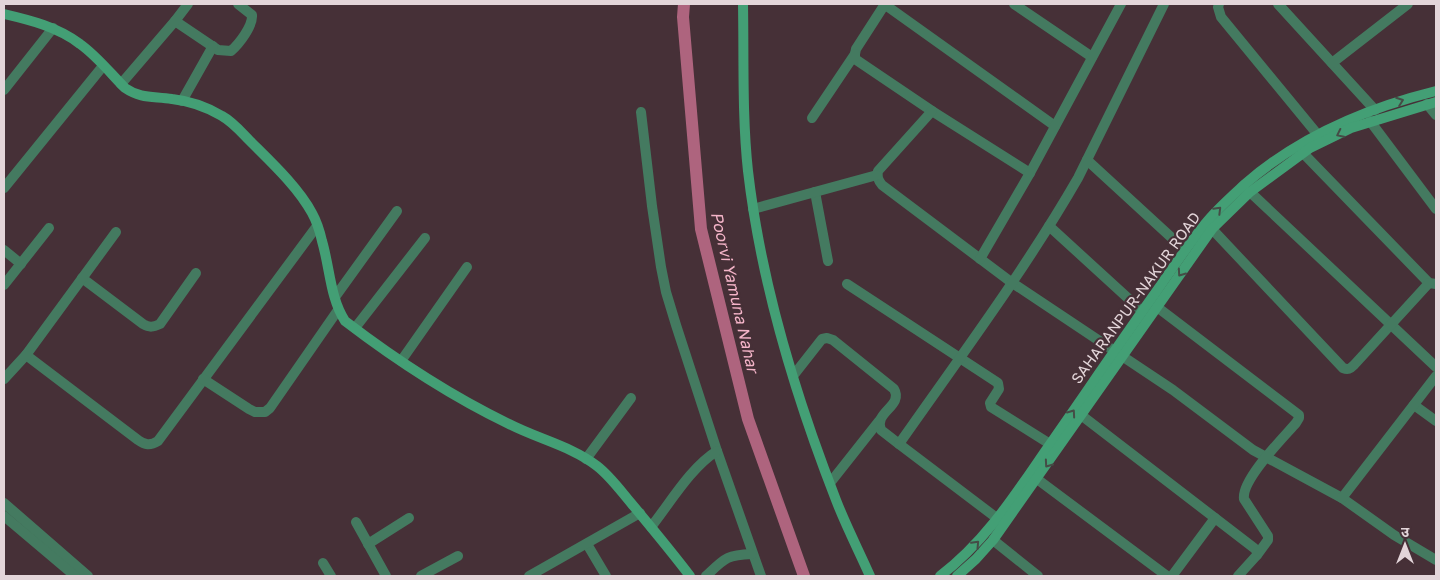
<svg xmlns="http://www.w3.org/2000/svg" width="1440" height="580" font-family="'Golos Text','Noto Sans Devanagari',sans-serif">
	<rect width="100%" height="100%" fill="#463037"/>
	<g fill="none" stroke-linecap="round" stroke-linejoin="round">
		<!-- canal -->
		<path stroke="#ae647e" stroke-width="12" d="M684,4L683,17L701,229L748,419L804,576"/>
		<!-- street -->
		<g stroke="#447a60" stroke-width="10">
			<path d="M884,4L1055,126"/>
			<path d="M885,4L856,49L855,54V59L932,111L1030,173"/>
			<path d="M1014,4L1092,57"/>
			<path d="M1219,4L1218,7L1221,17L1318,135"/>
			<path d="M1278,4L1375,110"/>
			<path d="M175,21L218,50L231,51C239,44 253,26 252,15L238,4"/>
			<path d="M1332,63L1408,4"/>
			<path d="M121,84L175,21L188,4"/>
			<path d="M4,90L53,28"/>
			<path d="M182,101L213,46"/>
			<path d="M1427,104L1436,115"/>
			<path d="M932,111L878,171C877,177 878,180 882,185L1011,282L1173,390L1253,450L1342,498L1394,535L1436,560"/>
			<path d="M641,112L652,206L661,267L666,292L676,325L717,451L761,576"/>
			<path d="M812,118L855,54"/>
			<path d="M1370,121L1436,209"/>
			<path d="M1303,153L1429,283L1436,284"/>
			<path d="M1087,160L1185,250"/>
			<path d="M4,188L103,66"/>
			<path d="M815,192L828,261"/>
			<path d="M1250,192L1436,367"/>
			<path d="M753,209L877,175"/>
			<path d="M1049,226L1142,311"/>
			<path d="M1212,229L1343,368C1348,370 1350,369 1354,365L1429,283"/>
			<path d="M4,250L21,264"/>
			<path d="M980,259L1030,173L1121,4"/>
			<path d="M82,278L143,324C150,328 153,327 160,324L196,273"/>
			<path d="M847,284L998,383L999,389L990,403L991,407L1050,444"/>
			<path d="M4,285L49,228"/>
			<path d="M335,297L397,211"/>
			<path d="M1157,307L1299,415V418L1296,423C1284,437 1241,480 1244,499L1268,536V540L1257,555"/>
			<path d="M355,328L425,238"/>
			<path d="M26,355L138,440C145,445 150,446 158,441L317,226"/>
			<path d="M401,361L467,267"/>
			<path d="M793,376L822,339L827,338L833,340L894,389C904,406 873,412 881,430L899,444"/>
			<path d="M4,379L26,355L116,232"/>
			<path d="M203,379L249,409L255,412H265L270,408L338,310"/>
			<path d="M1414,405L1436,421"/>
			<path d="M1081,415L1254,548L1257,551V555L1238,576"/>
			<path d="M586,459L631,398"/>
			<path d="M1037,479L1167,576"/>
			<path d="M830,483L879,421"/>
			<path d="M1342,498L1436,376"/>
			<path d="M4,503L88,576"/>
			<path d="M4,516L75,576"/>
			<path d="M998,519L899,444C960,357 1025,270 1078,178L1164,4"/>
			<path d="M356,522L386,576"/>
			<path d="M651,527C670,503 691,467 717,451"/>
			<path d="M993,540L1038,576"/>
			<path d="M368,544L409,518"/>
			<path d="M587,544L606,576"/>
			<path d="M323,563L331,576"/>
			<path d="M421,576L458,556"/>
			<path d="M529,576L640,513"/>
			<path d="M706,576C725,558 726,555 752,554"/>
			<path d="M1172,576L1215,518"/>
		</g>
		<!-- secondary -->
		<g stroke="#439f75" stroke-width="10">
			<path d="M743,4C744,59 742,116 748,171C761,283 795,395 836,500C846,526 859,551 870,576"/>
			<path d="M4,14C30,20 58,27 80,44C97,56 111,74 125,88C141,99 154,96 172,99C190,101 207,107 222,116C233,122 242,133 250,141C271,162 298,187 312,213C317,222 320,232 322,241C330,268 330,298 345,321C396,360 451,396 509,424C538,439 571,446 597,466C610,476 620,490 631,503C651,527 671,551 690,576"/>
			<path d="M940,576C985,542 1015,495 1046,450C1083,397 1119,344 1156,292C1172,269 1187,246 1205,224C1215,211 1232,196 1245,184C1299,137 1367,108 1436,91"/>
			<path d="M957,576L976,559L993,540L1212,229L1250,192L1310,148L1351,128L1436,102"/>
		</g>
	</g>
	<!-- one-way arrows -->
	<defs><path id="oneway-chevron" d="M-2-3.5L2.5 0L-2 3.5" fill="none" stroke-width="1.6" stroke-linecap="round" stroke-linejoin="round" transform="scale(1.25)"/></defs>
	<g stroke="#454c46">
		<use href="#oneway-chevron" transform="translate(1400 101) rotate(-20)"/>
		<use href="#oneway-chevron" transform="translate(1340 134) rotate(154)"/>
		<use href="#oneway-chevron" transform="translate(1218 210) rotate(-45)"/>
		<use href="#oneway-chevron" transform="translate(1181 273) rotate(125)"/>
		<use href="#oneway-chevron" transform="translate(1072 413) rotate(-55)"/>
		<use href="#oneway-chevron" transform="translate(1048 464) rotate(125)"/>
		<use href="#oneway-chevron" transform="translate(976 544) rotate(-47)"/>
	</g>
	<g text-anchor="middle" stroke-width="4.5" stroke-linejoin="round" paint-order="stroke">
		<!-- street labels -->
		<g font-size="15" fill="#e3d5d9" stroke="#463037">
			<text transform="translate(1136 298) rotate(-54)" y="5">SAHARANPUR-NAKUR ROAD</text>
		</g>
		<!-- water labels -->
		<g font-size="16" font-style="italic" fill="#f4b4c8" stroke="#463037">
			<text transform="translate(735 292) rotate(77)" y="6">Poorvi Yamuna Nahar</text>
		</g>
	</g>
	<!-- border -->
	<rect width="1440" height="580" fill="none" stroke="#e3d5d9" stroke-width="10"/>
	<!-- north arrow -->
	<g transform="translate(1405 545)" stroke="#463037" stroke-width="4" paint-order="stroke">
	<path d="M0-4L9 19L0 12L-9 19Z" fill="#e3d5d9"/>
	<text y="-8" font-size="14" font-weight="bold" text-anchor="middle" fill="#e3d5d9">उ</text>
	</g>
</svg>
